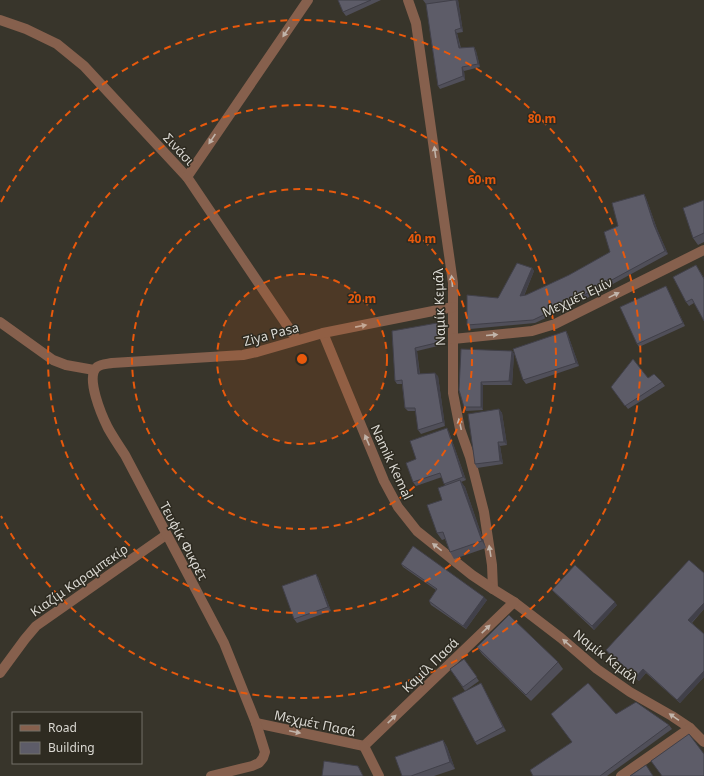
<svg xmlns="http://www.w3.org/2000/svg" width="704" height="776" font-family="'Noto Sans',sans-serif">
	<rect width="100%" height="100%" fill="#38352b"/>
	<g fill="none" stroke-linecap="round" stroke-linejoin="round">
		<!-- minor -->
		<g stroke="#86604d" stroke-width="10">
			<path d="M408,0L416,23L453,283V393L460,429L470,457L484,512L492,565L493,589"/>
			<path d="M0,20L26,29L57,44L84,66L187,177L297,340"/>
			<path d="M187,177L308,0"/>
			<path d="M0,322L53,360L66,365L94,370"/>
			<path d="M323,333L384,481L398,507L417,531L472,575L493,589L514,602L561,638L597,669L630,692L672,716L690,728L704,742"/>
			<path d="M453,339L532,331L555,324L704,250"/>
			<path d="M0,673L25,639L36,626L166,535"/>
			<path d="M256,723L364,746"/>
			<path d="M364,746L514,602"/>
			<path d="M364,746L379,776"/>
			<path d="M211,776L252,766L259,763L263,758L265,752L256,723L224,643L125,455C119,446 113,437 108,428C102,416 85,377 97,367C101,364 107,364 112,363L243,355L257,352L323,333L453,307"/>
			<path d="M621,776L690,728"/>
		</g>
	</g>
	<!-- wall -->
	<g fill="#504f59">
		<path d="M338,0H381L346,16L343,12Z"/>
		<path d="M423,0H458L463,32L457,33L461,48L474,47L476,51L480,67L464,71L465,80L440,89L438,86L426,4Z"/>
		<path d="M644,194L646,198L657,229L668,254L578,303L535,323L470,329L467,325L532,268L534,271L524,296L526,295L569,275L610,252L618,226Z"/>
		<path d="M704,200V242L698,245L693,238Z"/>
		<path d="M696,265L704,278V321L694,303L689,306L686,302Z"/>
		<path d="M668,290L685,326L639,347L637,344Z"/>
		<path d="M440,327L442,345L417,351L420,374L438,376L445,426L421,434L418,430L416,411H408L405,408L402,384H397L395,381L392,331Z"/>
		<path d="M566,331L568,335L579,366L526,384L523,380Z"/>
		<path d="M512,351L514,354L512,385H483V410L466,411L464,407L459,390Z"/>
		<path d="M648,378L662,382L665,386L628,409L611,387Z"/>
		<path d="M499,409L502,413L507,445L500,446L503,464L477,468L475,464Z"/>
		<path d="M449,432L466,480L461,482L465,487L486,548L454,559L450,552L445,539L442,540L437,533L442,500L445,485L442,477L416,486L413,482L416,459Z"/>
		<path d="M401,564L487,600L466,629L431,605L429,601L436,590L403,567Z"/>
		<path d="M318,577L331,611L297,623L294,619Z"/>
		<path d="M552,590L617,605L594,630L555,593Z"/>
		<path d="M704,609L692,623L704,634V677L680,703L646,673L639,681L609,654L606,650Z"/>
		<path d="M477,647L558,662L563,669L531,701L482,654Z"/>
		<path d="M464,659L479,681L465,691L450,669Z"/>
		<path d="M481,683L483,687L506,731L477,745L475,742Z"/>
		<path d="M616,714L669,725L672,729L607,776H533Z"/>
		<path d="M443,740L447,747L455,769L434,776H402Z"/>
	</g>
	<!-- shaded-wall -->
	<g fill="#414049">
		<path d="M456,0H458L463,32L461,28Z"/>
		<path d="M455,30L457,33L461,52L459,48Z"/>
		<path d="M474,47L476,51L480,67L478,64Z"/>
		<path d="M462,67L464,71L465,80L463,76Z"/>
		<path d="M644,194L646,198L657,229L668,254L665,251L654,225Z"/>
		<path d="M532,268L534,271L522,300L520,296Z"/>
		<path d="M666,286L668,290L685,326L683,323Z"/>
		<path d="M437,323L440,327L442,345L440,342Z"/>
		<path d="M566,331L568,335L579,366L576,363Z"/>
		<path d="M415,348L417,351L420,378L418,374Z"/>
		<path d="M512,351L514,354L512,385L509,381Z"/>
		<path d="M435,373L438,376L445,426L443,422Z"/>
		<path d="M481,382L483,385V410L481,407Z"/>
		<path d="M499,409L502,413L507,445L504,442Z"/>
		<path d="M447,428L449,432L466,480L463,477Z"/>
		<path d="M498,442L500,446L503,464L500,461Z"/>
		<path d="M460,480L465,487L486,548L482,541Z"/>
		<path d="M316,574L318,577L331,611L328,607Z"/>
		<path d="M484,597L487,600L466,629L463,626Z"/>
		<path d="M615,602L617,605L594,630L592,626Z"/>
		<path d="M704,603V609L691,623L688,620Z"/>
		<path d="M643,669L646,673L639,681L636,677Z"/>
		<path d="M704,671V677L680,703L677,700Z"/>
		<path d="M481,683L483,687L506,731L503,727Z"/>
		<path d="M443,740L447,747L455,769L450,762Z"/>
	</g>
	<!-- building -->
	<g fill="#5d5c68" stroke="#414049">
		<path d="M338,0H371L343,12Z"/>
		<path d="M454,0H456L461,28L455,30L459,48L474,47L478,64L462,67L463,76L438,86L426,4Z"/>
		<path d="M644,194L654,225L665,251L575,300L533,320L467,325V295L498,298L517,263L532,268L520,296L526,295L569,275L610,252L604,232L618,226L612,203Z"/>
		<path d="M704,200V233L693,238L683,208Z"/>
		<path d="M696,265L704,279V321L692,299L686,302L673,277Z"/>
		<path d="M666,286L683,323L637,344L620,307Z"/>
		<path d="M437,323L440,342L415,348L418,374L435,373L443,422L418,430L415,408H405L402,380L395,381L392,331Z"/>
		<path d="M566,331L576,363L523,380L513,349Z"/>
		<path d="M461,349L512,351L509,381L481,382V407H464L459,390Z"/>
		<path d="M633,359L648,378L654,374L662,382L625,406L611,387Z"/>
		<path d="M499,409L504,442H498L500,461L475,464L468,414Z"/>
		<path d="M447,428L463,477L444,484L440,473L413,482L406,463L416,459L410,441Z"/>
		<path d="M460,480L482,541L450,552L443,532L437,533L427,505L442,500L438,488Z"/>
		<path d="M413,546L484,597L463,626L429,601L437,589L401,564Z"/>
		<path d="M689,560L704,573V603L688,620L704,634V671L677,700L643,669L636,677L606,650Z"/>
		<path d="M575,565L615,602L592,626L552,590Z"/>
		<path d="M316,574L328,607L294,619L282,586Z"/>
		<path d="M509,615L558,662L526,695L477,647Z"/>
		<path d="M464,659L477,677L463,687L450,669Z"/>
		<path d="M481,683L503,727L475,742L452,698Z"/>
		<path d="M588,683L616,714L636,702L669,725L600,776H533L530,770L572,742L551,714Z"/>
		<path d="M689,734L704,754V776H662L651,761Z"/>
		<path d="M443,740L450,762L411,776H402L395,757Z"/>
		<path d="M324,761L358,766L363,776H322Z"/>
		<path d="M646,765L653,776H630Z"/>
	</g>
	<!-- one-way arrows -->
	<defs><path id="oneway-solid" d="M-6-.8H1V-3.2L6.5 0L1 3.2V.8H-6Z"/></defs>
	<g fill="#c1b4aa">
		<use href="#oneway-solid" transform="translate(286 32) rotate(124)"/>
		<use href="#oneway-solid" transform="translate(212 139) rotate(124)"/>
		<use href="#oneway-solid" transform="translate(435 152) rotate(-98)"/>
		<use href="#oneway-solid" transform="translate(452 281) rotate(-95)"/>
		<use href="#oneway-solid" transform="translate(614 295) rotate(-26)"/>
		<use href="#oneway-solid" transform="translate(361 326) rotate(-11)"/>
		<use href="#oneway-solid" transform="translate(492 335) rotate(-5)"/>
		<use href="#oneway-solid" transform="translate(460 424) rotate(-103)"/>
		<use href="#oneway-solid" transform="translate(367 440) rotate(-113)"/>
		<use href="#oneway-solid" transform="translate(437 547) rotate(-142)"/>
		<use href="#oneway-solid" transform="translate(490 551) rotate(-99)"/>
		<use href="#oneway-solid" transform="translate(486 629) rotate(-44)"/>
		<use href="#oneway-solid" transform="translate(567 643) rotate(-139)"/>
		<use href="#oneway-solid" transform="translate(674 717) rotate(-146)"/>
		<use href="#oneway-solid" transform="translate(392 719) rotate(-44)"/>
		<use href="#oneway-solid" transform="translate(295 732) rotate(12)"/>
	</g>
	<!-- distance rings -->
	<circle cx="302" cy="359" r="85" fill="#e8590c" fill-opacity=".12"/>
	<g fill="none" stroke="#e8590c" stroke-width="2" stroke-dasharray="7 5">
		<circle cx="302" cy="359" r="85"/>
		<circle cx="302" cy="359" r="170"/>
		<circle cx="302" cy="359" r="254"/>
		<path d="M1 202A339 339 0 1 1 1 516"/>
	</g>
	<g text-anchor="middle" stroke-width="3" stroke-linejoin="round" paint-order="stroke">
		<!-- street labels -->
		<g font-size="13" fill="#dad8d2" stroke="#2e2b21">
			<text transform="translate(179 149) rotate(47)" y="5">Σινάσι</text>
			<text transform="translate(577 297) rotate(-25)" y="5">Μεχμέτ Εμίν</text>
			<text transform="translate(439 307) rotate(-92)" y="5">Ναμίκ Κεμάλ</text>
			<text transform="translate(271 334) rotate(-15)" y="5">Ziya Pasa</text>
			<text transform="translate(392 462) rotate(65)" y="5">Namik Kemal</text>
			<text transform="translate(184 541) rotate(62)" y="5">Τευφίκ Φικρέτ</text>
			<text transform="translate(79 580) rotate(-35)" y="5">Κιαζίμ Καραμπεκίρ</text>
			<text transform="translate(606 656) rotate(38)" y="5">Ναμίκ Κεμάλ</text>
			<text transform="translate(430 665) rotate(-44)" y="5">Καμίλ Πασά</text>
			<text transform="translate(315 723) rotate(12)" y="5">Μεχμέτ Πασά</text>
		</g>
	</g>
	<circle cx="302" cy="359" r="6" fill="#e8590c" stroke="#2e2b21" stroke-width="2"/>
	<g font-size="12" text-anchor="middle" font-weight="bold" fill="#e8590c" stroke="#2e2b21" stroke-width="3" stroke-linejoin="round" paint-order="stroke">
		<text x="542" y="123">80 m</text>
		<text x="482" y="184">60 m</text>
		<text x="422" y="243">40 m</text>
		<text x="362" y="303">20 m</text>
	</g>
	<!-- legend -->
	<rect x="12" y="712" width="130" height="52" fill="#2e2b21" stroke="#737068"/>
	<rect x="20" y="725" width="20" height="6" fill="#86604d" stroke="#737068"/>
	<text x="48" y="732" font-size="12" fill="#dad8d2">Road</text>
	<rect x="20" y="742" width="20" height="12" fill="#5d5c68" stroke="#737068"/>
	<text x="48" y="752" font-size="12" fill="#dad8d2">Building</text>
</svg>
